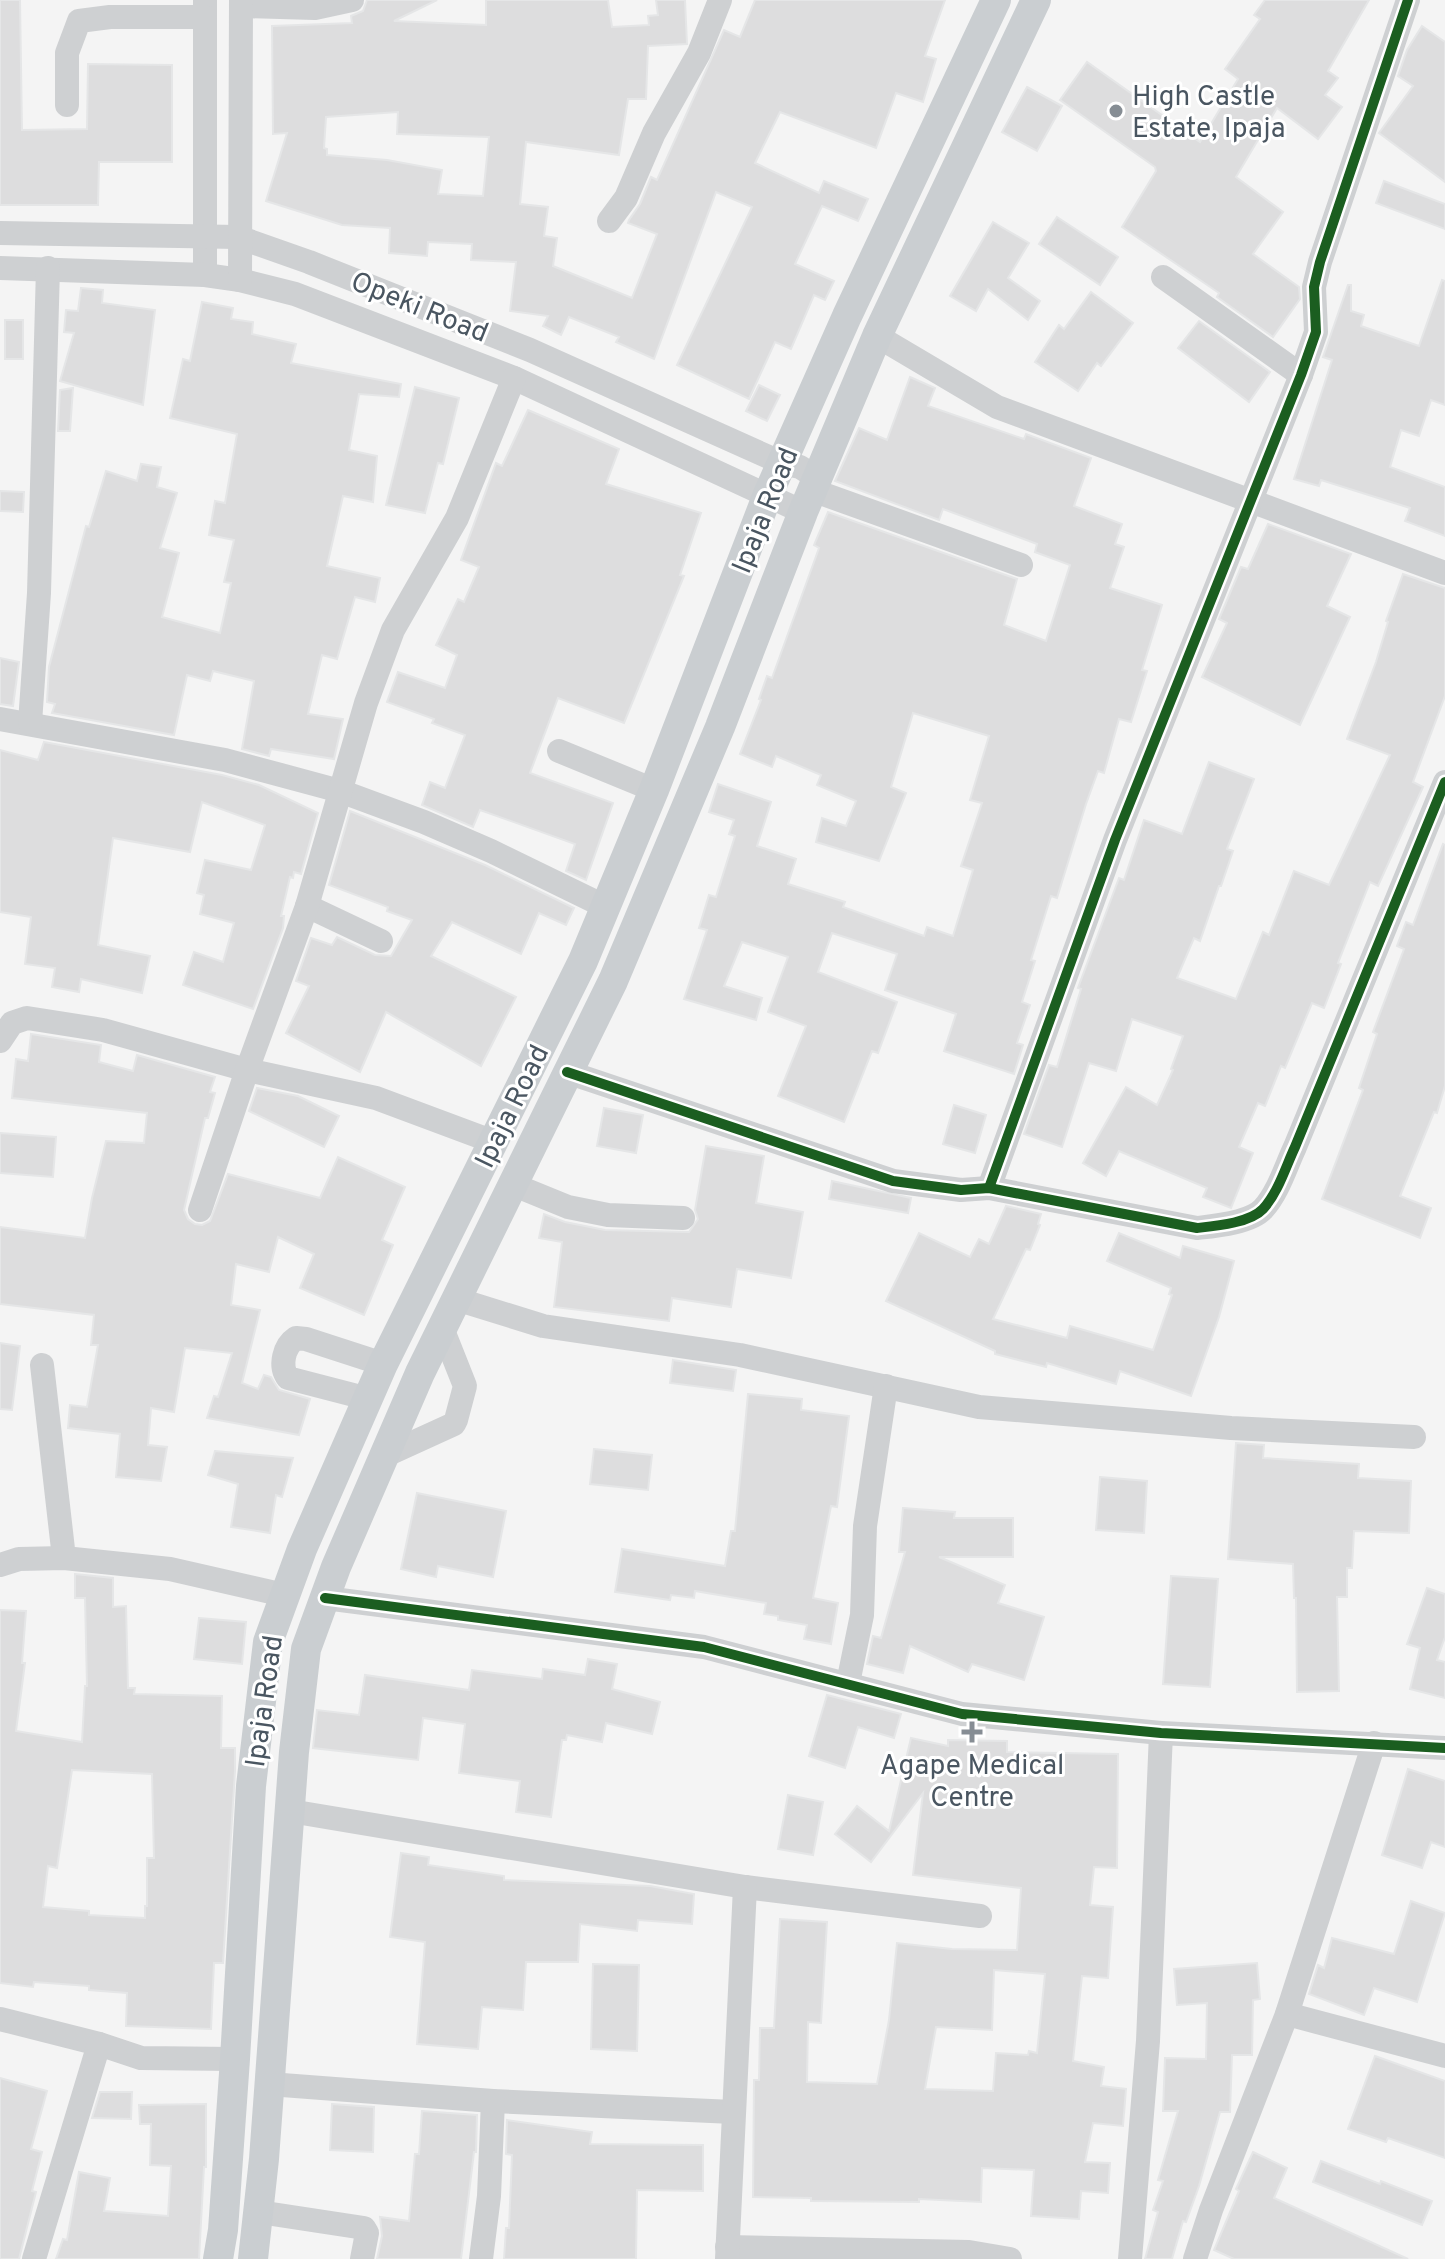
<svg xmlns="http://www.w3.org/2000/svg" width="1445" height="2259" font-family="Overpass,sans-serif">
	<rect width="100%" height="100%" fill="#f4f4f4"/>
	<!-- building -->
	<g fill="#ddddde" stroke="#e5e6e7" stroke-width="2" fill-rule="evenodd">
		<path d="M0,0H20L22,130L87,129L88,64L172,65V162H99L98,205H0Z"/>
		<path d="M367,0H437L394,21L486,25V0H608L612,27L649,25L648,16L658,15L656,0H685L687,44L648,46L646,99H628L619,155L526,142L520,204L548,207L544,236L557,238L553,266L632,298L657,234L628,223L629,220L640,204L651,177L657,180L724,30L740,37L755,0H945L925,56L936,59L923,102L896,93L876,148L780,112L755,163L819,193L824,181L868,199L858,221L822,206L795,264L834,281L825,300L814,295L791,349L775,342L749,399L677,365L752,207L716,192L654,359L616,342L619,337L569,317L561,335L543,326L548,316L510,311L516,262L471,260L472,244L428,242L427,256L389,253L390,228L342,225L266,201L287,133L273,134L272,26L352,23L351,16L363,11ZM398,112L397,134L489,137L483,196L438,194L442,170L387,160L327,155V149L324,148L326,117Z"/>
		<path d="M1265,0H1369L1328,71L1338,78L1325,95L1342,107L1318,139L1277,108L1236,177L1283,212L1253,254L1299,287L1300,299L1273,337L1217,297L1219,293L1122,227L1156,171L1155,167L1060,100L1087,62L1200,142L1238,79L1225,69L1260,19L1254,15Z"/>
		<path d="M1422,26L1445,42V182L1379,133L1413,86L1398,76L1407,50Z"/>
		<path d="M1027,87L1062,106L1037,151L1002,132Z"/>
		<path d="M1384,181L1445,204V229L1376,203Z"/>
		<path d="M1057,217L1118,257L1100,285L1039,244Z"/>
		<path d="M993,222L1029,243L1008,278L1040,301L1028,320L988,289L976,311L950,296Z"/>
		<path d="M1442,280L1445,281V405L1431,400L1419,436L1401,430L1390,467L1445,487V536L1405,521L1410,508L1321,480L1319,486L1294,479L1332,360L1323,357L1348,285H1351V311L1364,315L1361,326L1419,346Z"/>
		<path d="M81,288L103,290L102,303L155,310L143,405L60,381L74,333L64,332L66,310L78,311Z"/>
		<path d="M1091,292L1133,323L1101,366L1097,363L1078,391L1035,362L1059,325L1064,329Z"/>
		<path d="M202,302L233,308L231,319L253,322L252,334L296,344L291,363L401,384L399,397L359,394L349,450L377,456L373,502L343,496L327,566L380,578L375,602L355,597L337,659L322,655L308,714L343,719L334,759L271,749L269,756L242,749L254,681L213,671L210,681L187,675L174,735L52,713L55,704L47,702L49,667L86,526L89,527L106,471L137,481L141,464L161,467L157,487L177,493L160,548L179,553L162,617L220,633L231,583L224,582L234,540L209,535L215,501L225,503L237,434L170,418L183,359L190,361Z"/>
		<rect x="5" y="320" width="18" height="39"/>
		<path d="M1199,321L1270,372L1249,402L1178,348Z"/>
		<path d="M910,377L935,388L928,406L1024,439L1026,434L1091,458L1074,506L1122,524L1115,544L1124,547L1110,588L1162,605L1142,670L1147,671L1131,722L1119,719L1104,773L1098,771L1086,804L1057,898L1051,896L1031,960L1035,961L1022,1002L1030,1005L1017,1043L1023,1045L1014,1074L944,1051L956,1014L885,990L897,954L832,933L818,972L897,1002L878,1053L872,1051L844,1122L778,1096L806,1026L768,1012L788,957L742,942L724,986L762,998L756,1020L684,999L707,930L699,928L709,895L716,897L735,836L729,834L734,820L709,812L718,784L771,802L757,846L796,859L788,884L845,902L843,907L924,936L927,927L953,936L973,870L961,866L982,803L970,800L989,736L913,713L891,787L906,793L879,861L816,842L822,818L846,826L856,801L817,785L821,775L776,756L772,767L740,754L761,700L759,699L767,676L772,678L819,548L814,545L828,512L1017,579L1004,625L1046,641L1070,565L1035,552L1037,544L943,509L939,520L835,481L859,428L887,440Z"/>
		<path d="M759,385L780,395L767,421L746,411Z"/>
		<path d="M415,387L459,398L443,464L438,463L425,513L386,505Z"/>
		<path d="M73,388L70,431H58L60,390Z"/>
		<path d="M528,410L619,449L606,484L701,513L680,575L684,576L624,723L558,698L530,773L613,803L586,880L566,871L575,844L480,810L473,827L422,805L430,782L445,788L465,735L432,723L434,719L387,702L398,672L445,688L457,655L436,645L458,599L464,602L479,567L461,560L496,463L502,466Z"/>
		<path d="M0,491L24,492L23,512L0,511Z"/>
		<path d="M1268,524L1351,554L1327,606L1350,617L1300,725L1202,677L1227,623L1219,619L1241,567L1248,569Z"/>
		<path d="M1403,574L1445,588V696L1413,782L1423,787L1378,886L1370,882L1338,963L1341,964L1324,1008L1312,1003L1285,1068L1281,1066L1265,1106L1258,1103L1239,1147L1253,1153L1231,1208L1203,1197L1207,1188L1119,1151L1106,1176L1083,1163L1126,1087L1157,1105L1173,1070L1171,1069L1183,1036L1132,1019L1116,1071L1089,1063L1062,1147L1024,1134L1049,1065L1057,1067L1081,989L1078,988L1119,878L1124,880L1144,820L1182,834L1209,762L1254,779L1227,849L1233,851L1221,886H1219L1200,941L1194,938L1177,978L1236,999L1263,932L1269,935L1294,871L1329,885L1390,755L1347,739L1376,662L1388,622L1386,621Z"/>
		<path d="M0,658L19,662L13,706L0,704Z"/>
		<path d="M44,742L222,775L259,785L318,813L301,874L294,872L293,878L290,877L281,916H284L283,928L253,1009L183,985L194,952L223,962L234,923L200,914L204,895L197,893L205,860L251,870L265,825L202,802L190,852L113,838L98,945L150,956L142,993L81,979L79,992L52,987L55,968L25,964L31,917L0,912V750L38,760Z"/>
		<path d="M350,811L485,865L574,908L566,925L539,913L521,954L452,922L431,956L516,997L481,1066L386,1012L360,1072L286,1033L309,986L296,981L311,938L332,945L337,937L375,955L391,956L412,920L387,911L388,907L329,885Z"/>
		<path d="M1443,844L1445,845V1086L1437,1113L1434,1112L1400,1196L1431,1208L1420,1238L1322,1199L1363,1090L1359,1088L1377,1034L1373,1032L1404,949L1397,946L1406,922L1413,925Z"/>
		<path d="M31,1034L101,1045L99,1062L133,1071L137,1055L215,1077L210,1092L215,1093L208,1118H205L184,1210L188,1219L195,1224L202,1225L210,1221L228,1174L320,1198L338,1157L405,1187L382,1240L393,1245L364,1315L300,1288L314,1254L278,1237L269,1272L236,1264L231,1305L260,1310L242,1383L258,1389L264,1375L271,1377L279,1390L310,1399L299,1435L207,1418L214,1396L218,1397L232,1353L185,1348L174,1412L151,1408L148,1445L167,1447L161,1481L116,1477L120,1434L68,1428L70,1405L87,1407L98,1345H91L94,1315L0,1304V1227L85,1238L92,1198L106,1141L144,1143L147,1113L12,1098L16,1059L28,1061Z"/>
		<path d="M257,1088L298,1096L339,1116L324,1147L249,1111Z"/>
		<path d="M954,1105L986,1115L975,1153L943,1144Z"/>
		<path d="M604,1108L643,1115L636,1153L597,1146Z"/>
		<path d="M0,1133L56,1137L53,1177L0,1173Z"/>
		<path d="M706,1146L764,1156L756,1203L803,1212L791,1278L737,1269L731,1307L672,1298L669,1321L554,1307L562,1242L539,1238L544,1214L565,1222L605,1230L689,1232L698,1219L695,1210Z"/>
		<path d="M832,1181L911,1198L908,1213L829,1199Z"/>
		<path d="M1006,1206L1041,1214L1038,1224L1040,1225L1030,1250L1026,1249L993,1319L1067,1338L1070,1326L1153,1350L1172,1295L1169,1294L1171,1288L1107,1261L1119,1233L1180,1258L1183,1246L1234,1261L1219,1317L1191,1396L1120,1371L1116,1384L1047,1363L1046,1367L995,1354V1351L886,1301L919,1233L970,1257L979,1239L989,1244Z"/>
		<path d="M0,1343L20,1346L12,1410L0,1409Z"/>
		<path d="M673,1360L736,1370L733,1391L670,1383Z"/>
		<path d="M748,1394L802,1399L801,1410L849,1416L837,1507L831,1506L813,1598L838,1603L831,1644L804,1639L807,1625L778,1620V1616L764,1614L766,1603L695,1591L694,1598L671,1595L670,1600L615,1592L622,1549L725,1566L731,1531H735Z"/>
		<path d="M1236,1443L1264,1445L1263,1458L1359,1464L1358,1478L1411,1481L1409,1533L1354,1531L1352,1568H1347V1597H1337L1339,1691L1297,1692L1296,1598H1294L1293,1564L1228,1559Z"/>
		<path d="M594,1449L652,1455L648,1490L590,1484Z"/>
		<path d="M215,1451L293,1458L282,1497L276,1495L270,1533L231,1527L238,1484L208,1475Z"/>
		<path d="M1100,1477L1147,1481L1144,1533L1096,1530Z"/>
		<path d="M417,1493L506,1511L493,1577L438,1566L436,1577L401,1569Z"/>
		<path d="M903,1508L955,1512L954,1518H1013V1557H939L1005,1585L998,1603L1044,1617L1024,1680L972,1664L968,1672L910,1646L903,1673L867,1664L873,1636L881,1638L905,1552H899Z"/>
		<path d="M75,1574L113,1578V1607L126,1606L128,1688H135L134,1694L222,1696L221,1748H235V1771L223,1963H214L211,2029L126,2026L127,1993L89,1990V1986L34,1982L33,1987L0,1983V1610L26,1611L22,1663H25L16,1731L82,1742L85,1686H87L85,1598H75ZM72,1770L152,1774L154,1858H147V1906H145V1918L89,1915V1911L43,1907L48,1866L57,1868Z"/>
		<path d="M1171,1576L1218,1579L1210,1687L1163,1684Z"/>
		<path d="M1427,1588L1445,1594V1637L1437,1660L1445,1662V1698L1410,1689L1420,1648L1407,1644Z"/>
		<path d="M199,1618L246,1622L242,1664L194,1659Z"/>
		<path d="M588,1659L617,1664L612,1689L660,1702L652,1734L606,1723L602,1742L567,1735L566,1740H562L551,1817L516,1812L520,1781L459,1773L465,1724L423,1718L418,1760L313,1748L317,1710L359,1715L365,1675L469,1690L472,1670L542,1679L543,1669L585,1675Z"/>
		<path d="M827,1695L901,1714L894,1738L858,1727L845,1768L809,1756Z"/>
		<path d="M911,1738L948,1746V1740L1007,1741V1752L1118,1754L1117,1868L1094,1867L1090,1905L1113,1907L1108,1978L1082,1976L1073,2061L1104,2067L1101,2086L1126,2089L1123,2126L1093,2123L1085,2162L1110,2163L1108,2193L1081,2191L1079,2219L1031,2216L1034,2170L982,2168L981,2202L919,2199V2202L811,2201V2198L753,2197L754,2080H759L760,2028H774L780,1919L827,1922L821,2023L808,2022L807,2082L877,2084L889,2020L897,1943L952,1949L1017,1950L1021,1888L913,1875L923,1793L871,1862L835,1834L857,1806L889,1831ZM994,1970L1045,1974L1037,2053L1029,2051L1028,2055L996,2053L993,2091L925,2089L936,2027L992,2030Z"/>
		<path d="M1408,1769L1445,1781V1847L1431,1842L1422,1868L1382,1855Z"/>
		<path d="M788,1795L823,1802L813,1855L778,1849Z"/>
		<path d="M401,1853L429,1857L428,1865L504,1876V1880L650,1886L694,1894L692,1924L638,1920L637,1931L580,1924L578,1962H526L523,2010L482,2007L478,2049L417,2044L425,1942L390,1937Z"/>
		<path d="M1411,1901L1445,1913L1417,2002L1374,1988L1364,2015L1309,1994L1318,1965L1324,1968L1332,1938L1394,1954Z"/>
		<path d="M1257,1963L1260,1999L1253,2000L1252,2055H1232L1230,2112H1220L1199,2186L1186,2222L1183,2221L1172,2259H1145L1158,2212L1153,2210L1163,2181L1158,2180L1178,2111H1163L1165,2058L1206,2059L1207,2003L1177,2005L1174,1969Z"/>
		<path d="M593,1964L639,1965L637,2051L591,2049Z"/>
		<path d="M1375,2056L1445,2081V2158L1388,2138L1386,2142L1348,2129Z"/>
		<path d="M0,2078L47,2091L31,2149L42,2152L32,2191L36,2192L19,2259H0Z"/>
		<path d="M100,2092H132L131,2119L92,2118Z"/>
		<path d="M206,2104V2167H204L199,2259H56L63,2239L67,2240L79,2172L110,2178L104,2211L168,2216L171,2166L150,2165L151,2124H140L139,2105Z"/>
		<path d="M332,2104L374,2107L373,2152L330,2150Z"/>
		<path d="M422,2111L477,2115L476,2152H474L461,2259H377L382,2236L380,2217L409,2221L415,2154H419Z"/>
		<path d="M507,2120L592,2132L590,2144L703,2145V2191L637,2190L636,2259H504L506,2228H509L512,2155L506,2154Z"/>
		<path d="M1253,2152L1287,2168L1274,2198L1408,2259H1234L1214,2250L1239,2191L1236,2189Z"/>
		<path d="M1321,2161L1380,2184L1381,2181L1432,2201L1422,2225L1313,2182Z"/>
	</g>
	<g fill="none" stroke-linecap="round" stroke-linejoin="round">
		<!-- minor -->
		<g stroke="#ced0d2" stroke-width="24">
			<path d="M205,0V275"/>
			<path d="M241,6L315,8L352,0"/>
			<path d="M67,105V53L79,21L110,17H205"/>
			<path d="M609,221L626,198L654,133L699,53L720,0"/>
			<path d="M0,233L238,237L309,262L530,350L782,463L800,467L817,478"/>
			<path d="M0,268L205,275L240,280L295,294L514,378L803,512"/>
			<path d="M1163,277L1301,375"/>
			<path d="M240,280L241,0"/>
			<path d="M877,336L997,407L1445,573"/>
			<path d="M812,490L1021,565"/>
			<path d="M0,719L225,760L340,791L424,822L491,851L604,906"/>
			<path d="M30,723L39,593L48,268"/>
			<path d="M559,751L654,790"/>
			<path d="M307,906L381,941"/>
			<path d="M0,1041L12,1023L27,1018L103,1030L247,1070L376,1098L494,1142"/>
			<path d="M567,1072L893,1181L961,1190L989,1188L1197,1228C1215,1226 1250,1223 1263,1209C1278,1193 1286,1166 1295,1147L1445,782"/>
			<path d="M514,1185L568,1207L608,1215L683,1218"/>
			<path d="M989,1188L1115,840L1301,375L1316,332L1314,287L1320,262L1408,0"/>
			<path d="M200,1210L247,1070L307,906L366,703L393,630L457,518L514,378"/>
			<path d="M456,1299L543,1326L740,1355L979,1407L1231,1428L1414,1437"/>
			<path d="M42,1365L64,1558"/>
			<path d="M369,1399L288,1378C279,1366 284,1346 296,1338L306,1339L383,1364"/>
			<path d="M386,1455L454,1424L456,1420L465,1386L442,1328"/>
			<path d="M0,1565L19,1559L64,1558L170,1569L284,1595"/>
			<path d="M325,1598L704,1647L962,1714L1161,1733L1445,1748"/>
			<path d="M848,1683L862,1615L865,1526L886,1386"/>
			<path d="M290,1811L745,1887L980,1916"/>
			<path d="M1287,2014L1445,2056"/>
			<path d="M0,2019L99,2044L141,2058L235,2059"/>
			<path d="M269,2084L493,2101L733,2112"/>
			<path d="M259,2212L364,2228L367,2233L362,2259"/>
			<path d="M727,2247L969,2252L1010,2259"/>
			<path d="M34,2259L99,2044"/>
			<path d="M481,2259L489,2196L493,2101"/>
			<path d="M727,2259L745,1887"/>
			<path d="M1130,2259L1148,2041L1161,1733"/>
			<path d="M1195,2259L1211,2210L1287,2014L1374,1743"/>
		</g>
		<!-- major -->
		<g stroke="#caced1" stroke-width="30">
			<path d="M218,2259L223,2230L235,2059L251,1786L268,1642L302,1549L383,1364L583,961L654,790L768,494L847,316L996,0"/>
			<path d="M253,2259L264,2159L294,1752L306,1649L336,1567L420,1373L613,981L720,727L803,512L877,336L1036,0"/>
		</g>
		<!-- cycleway casing -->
		<g stroke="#fff" stroke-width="15">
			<g id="cycleway">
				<path d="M567,1072L893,1181L961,1190L989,1188L1197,1228C1215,1226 1250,1223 1263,1209C1278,1193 1286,1166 1295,1147L1445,782"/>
				<path d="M989,1188L1115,840L1301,375L1316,332L1314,287L1320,262L1408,0"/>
				<path d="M325,1598L704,1647L962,1714L1161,1733L1445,1748"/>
			</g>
		</g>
		<!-- cycleway -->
		<use href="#cycleway" stroke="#1b5e20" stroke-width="10"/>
	</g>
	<!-- markers -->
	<g fill="#868d94" stroke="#fff" stroke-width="3">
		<circle cx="1116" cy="111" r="8"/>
		<path d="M968 1720h8v8h8v8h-8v8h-8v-8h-8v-8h8z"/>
	</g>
	<g text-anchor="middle" stroke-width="6" stroke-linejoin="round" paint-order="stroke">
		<!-- poi labels -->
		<g font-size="28" fill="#4a5661" stroke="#fff" text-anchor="start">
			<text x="1132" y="105">High Castle<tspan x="1132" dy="32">Estate, Ipaja</tspan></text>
			<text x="972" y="1774" text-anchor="middle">Agape Medical<tspan x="972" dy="32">Centre</tspan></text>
		</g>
		<!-- street labels -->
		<g font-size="28" fill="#4a5661" stroke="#fff">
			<text transform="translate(420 306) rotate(22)" y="10">Opeki Road</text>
			<text transform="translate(764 510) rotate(-68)" y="10">Ipaja Road</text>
			<text transform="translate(511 1106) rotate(-64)" y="10">Ipaja Road</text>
			<text transform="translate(263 1701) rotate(-82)" y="10">Ipaja Road</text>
		</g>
	</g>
</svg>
